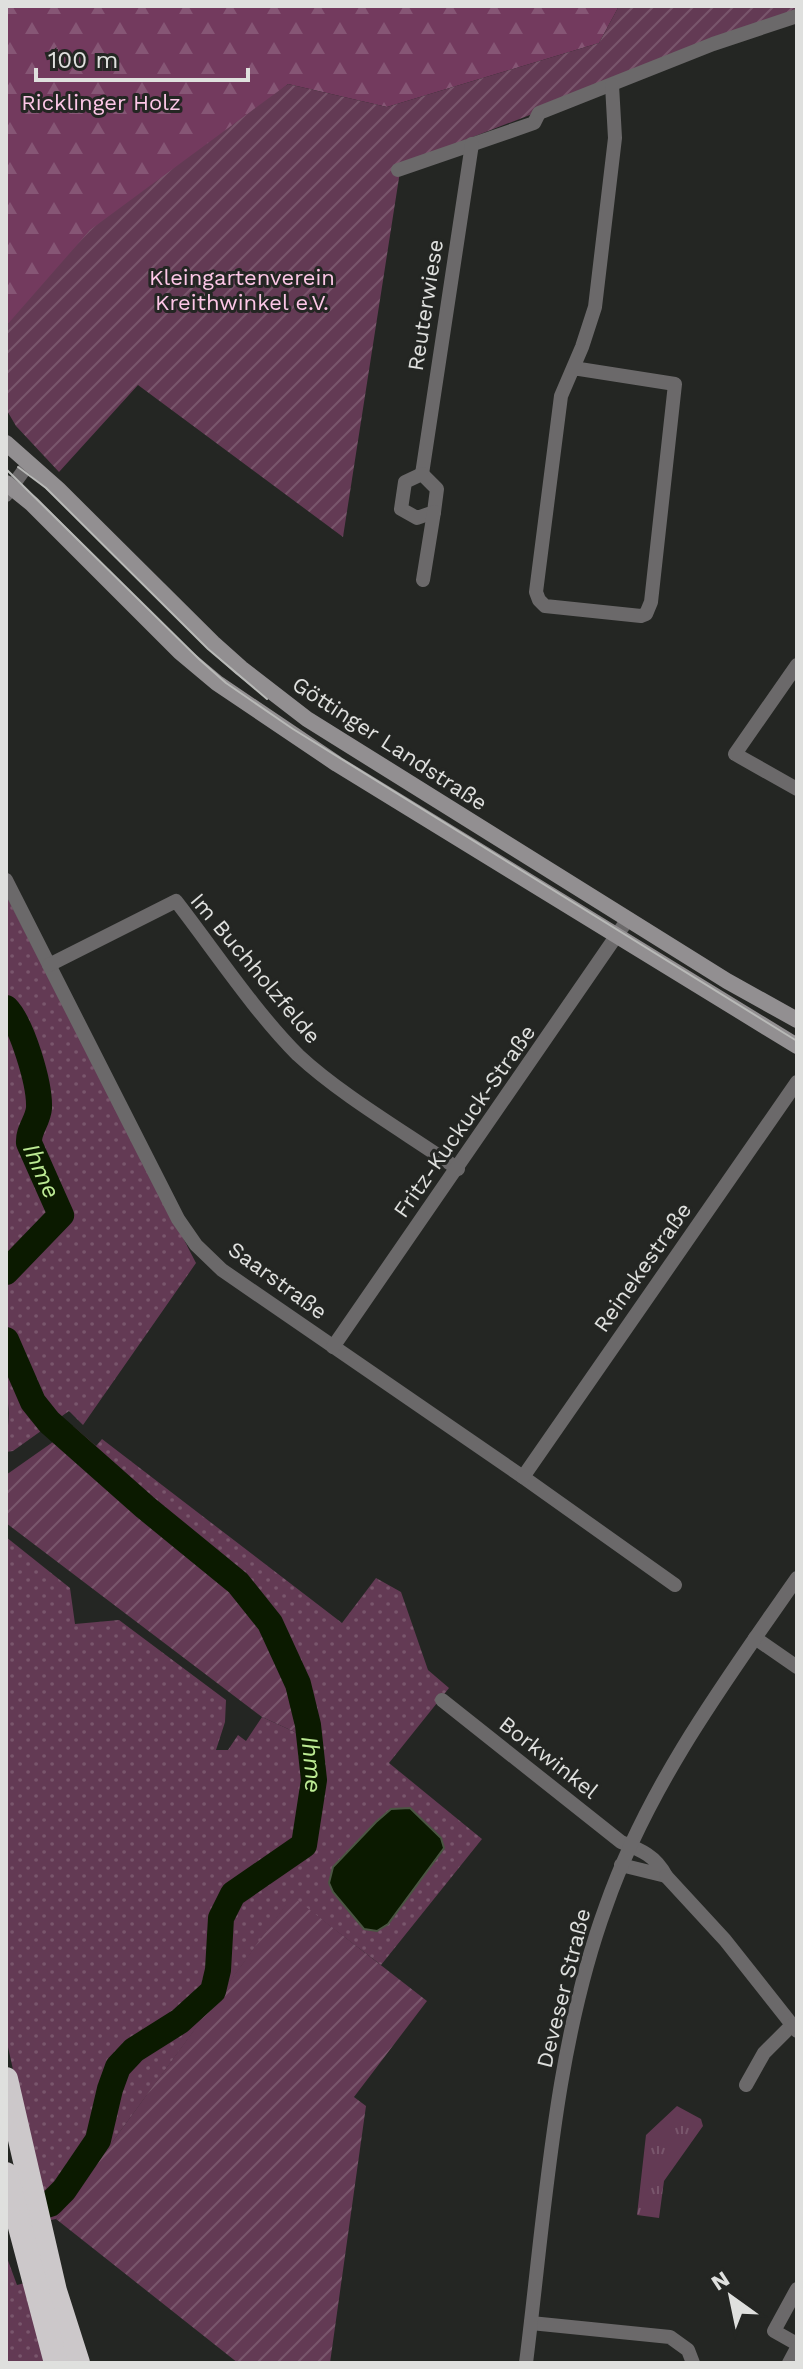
<svg xmlns="http://www.w3.org/2000/svg" width="803" height="2369" font-family="'Work Sans',sans-serif">
	<defs>
		<pattern id="grass-dots" width="8" height="8" patternUnits="userSpaceOnUse" patternTransform="scale(2)"><rect width="8" height="8" fill="#633a54"/><path d="M2 2h.1M6 6h.1" fill="none" stroke="#79566c" stroke-width="1.8" stroke-linecap="round"/></pattern>
		<pattern id="forest-firs" width="22" height="20" patternUnits="userSpaceOnUse" patternTransform="scale(2)"><rect width="22" height="20" fill="#733a5e"/><path d="M5 1l3.5 6h-7zM16 11l3.5 6h-7z" fill="#865675"/></pattern>
		<pattern id="park-tufts" width="24" height="20" patternUnits="userSpaceOnUse" patternTransform="scale(2)"><rect width="24" height="20" fill="#633a54"/><path d="M3 7l-1-3M5 7V3M7 7l1-3M15 17l-1-3M17 17v-4M19 17l1-3" fill="none" stroke="#79566c"/></pattern>
		<pattern id="garden-furrows" width="10" height="10" patternUnits="userSpaceOnUse" patternTransform="scale(2)"><rect width="10" height="10" fill="#633a54"/><path d="M-1 1l2-2M0 10L10 0M9 11l2-2" fill="none" stroke="#79566c"/></pattern>
	</defs>
	<rect width="100%" height="100%" fill="#242623"/>
	<!-- grass -->
	<g fill="url(#grass-dots)" fill-rule="evenodd">
		<path d="M6,895L196,1263L83,1425L69,1411L13,1451L6,1452C6,1433 12,1413 6,1395Z"/>
		<path d="M73,1426L96,1446L102,1439L342,1623L376,1578L401,1592L428,1670L449,1688L389,1763L482,1839L381,1965L292,1897L56,2219L51,2220L34,2151H31L6,2038V1537L70,1588L75,1624L119,1620L226,1700L225,1722L216,1750H228L238,1735L246,1741L262,1717L297,1733L310,1718L301,1682L274,1621L239,1578L65,1433ZM425,1824L434,1831L444,1848L364,1929L333,1892V1867L367,1833Z"/>
		<path d="M6,2255L17,2285L25,2283L50,2363H6Z"/>
	</g>
	<!-- forest -->
	<path fill="url(#forest-firs)" d="M6,6H619L599,43L387,107L288,84L6,326Z"/>
	<!-- park -->
	<path fill="url(#park-tufts)" d="M677,2106L701,2119L703,2126L664,2181L659,2218L637,2215L646,2135Z"/>
	<!-- garden -->
	<g fill="url(#garden-furrows)">
		<path d="M619,6H797V11L401,165L343,537L138,385L59,472L16,426L6,409V326L90,230L288,84L387,107L599,43Z"/>
		<path d="M60,1437L98,1472L235,1584L267,1625L294,1684L304,1725L297,1733L262,1717L6,1523V1475Z"/>
		<path d="M292,1896L427,2001L354,2097L366,2106L330,2363H238L56,2219Z"/>
	</g>
	<!-- water -->
	<path fill="#0b1a00" stroke="#4b5543" stroke-width="2" d="M410,1808L441,1838L444,1848L388,1924L377,1931L364,1929L333,1892L329,1883L333,1867L376,1822L391,1809Z"/>
	<g fill="none" stroke-linecap="round" stroke-linejoin="round">
		<!-- river -->
		<g stroke="#0b1a00" stroke-width="26">
			<path id="s1" d="M6,1008C22,1024 40,1084 39,1108C38,1121 28,1130 29,1143L61,1215L6,1272"/>
			<path id="s2" d="M6,1340L33,1402L49,1422L145,1507L238,1583L270,1623L298,1684L308,1725L314,1780L304,1845L233,1894L221,1918L218,1970L213,1991L180,2021L134,2050L118,2067L110,2089L98,2140L64,2190L50,2204L16,2215"/>
		</g>
		<!-- street -->
		<g stroke="#6b696a" stroke-width="14">
			<path d="M398,170L534,123L539,113L713,44L797,16"/>
			<path d="M573,368L675,384L651,602L646,614L641,616L545,606L539,600L536,592L561,396L582,347L595,307L615,138L612,85"/>
			<path d="M422,474L472,144"/>
			<path d="M422,474L437,489L434,512L417,518L401,509L405,482Z"/>
			<path d="M6,495L29,463"/>
			<path d="M423,580L434,512"/>
			<path d="M797,665L735,754L797,789"/>
			<path d="M6,880L178,1219L196,1245L222,1270L523,1477L675,1585"/>
			<path d="M49,965L176,901C214,950 255,1012 298,1055C342,1096 408,1134 458,1169"/>
			<path d="M333,1347L628,919"/>
			<path d="M523,1477L797,1082"/>
			<path d="M755,1638L797,1667"/>
			<path d="M442,1700L621,1842C641,1850 656,1856 666,1876L621,1865"/>
			<path d="M666,1876L725,1940L797,2031"/>
			<path d="M746,2085L764,2053L792,2025"/>
			<path d="M797,2289L774,2331L797,2344"/>
			<path d="M531,2323L670,2337L688,2350L693,2363"/>
			<path d="M526,2363C545,2213 554,2048 606,1906C648,1786 725,1681 797,1578"/>
			<path d="M789,2363L797,2348"/>
		</g>
		<!-- secondary -->
		<g stroke="#928f91" stroke-width="16">
			<path d="M6,443L58,489L213,643L241,668L307,719L727,981L797,1020"/>
			<path d="M6,483L32,504L180,652L217,683L337,764L797,1046"/>
		</g>
		<!-- highway -->
		<g stroke="#ccc8ca" stroke-width="24">
			<path d="M6,2079L55,2291L78,2363"/>
			<path d="M6,2174L56,2363"/>
		</g>
		<!-- tram -->
		<g stroke="#b8b9b7" stroke-width="2">
			<path d="M18,467L46,488L208,649L267,699"/>
			<path d="M6,469L199,659L226,683L293,729L797,1041"/>
		</g>
	</g>
	<g text-anchor="middle" stroke-width="6" stroke-linejoin="round" paint-order="stroke">
		<!-- park labels -->
		<g font-size="22" fill="#fdc7e7" stroke="#242623">
			<text x="101" y="110">Ricklinger Holz</text>
			<text x="242" y="285">Kleingartenverein<tspan x="242" dy="25">Kreithwinkel e.V.</tspan></text>
		</g>
		<!-- street labels -->
		<g font-size="22" fill="#dfe0de" stroke="#242623">
			<text transform="translate(425 305) rotate(-81)" y="8">Reuterwiese</text>
			<text transform="translate(390 743) rotate(33)" y="8">Göttinger Landstraße</text>
			<text transform="translate(256 968) rotate(50)" y="8">Im Buchholzfelde</text>
			<text transform="translate(464 1121) rotate(-55)" y="8">Fritz-Kuckuck-Straße</text>
			<text transform="translate(642 1267) rotate(-55)" y="8">Reinekestraße</text>
			<text transform="translate(278 1280) rotate(36)" y="8">Saarstraße</text>
			<text transform="translate(549 1757) rotate(38)" y="8">Borkwinkel</text>
			<text transform="translate(563 1988) rotate(-76)" y="8">Deveser Straße</text>
		</g>
		<!-- water labels -->
		<g font-size="24" font-style="italic" fill="#bcea93" stroke="#242623">
			<text dy="8" stroke="none"><textPath href="#s1" startOffset="174">Ihme</textPath></text>
			<text dy="8" stroke="none"><textPath href="#s2" startOffset="542">Ihme</textPath></text>
		</g>
	</g>
	<!-- border -->
	<rect width="803" height="2369" fill="none" stroke="#dfe0de" stroke-width="16"/>
	<!-- north arrow -->
	<g transform="translate(731 2297) rotate(327)" stroke="#242623" stroke-width="6" paint-order="stroke">
	<path d="M0-6L14 30L0 20L-14 30Z" fill="#dfe0de"/>
	<text y="-12" font-size="22" font-weight="bold" text-anchor="middle" fill="#dfe0de">N</text>
	</g>
	<!-- scale -->
	<path d="M36 68v12h212v-12" fill="none" stroke="#dfe0de" stroke-width="4"/>
	<text x="48" y="68" font-size="24" fill="#dfe0de" stroke="#242623" stroke-width="6" paint-order="stroke">100 m</text>
</svg>
